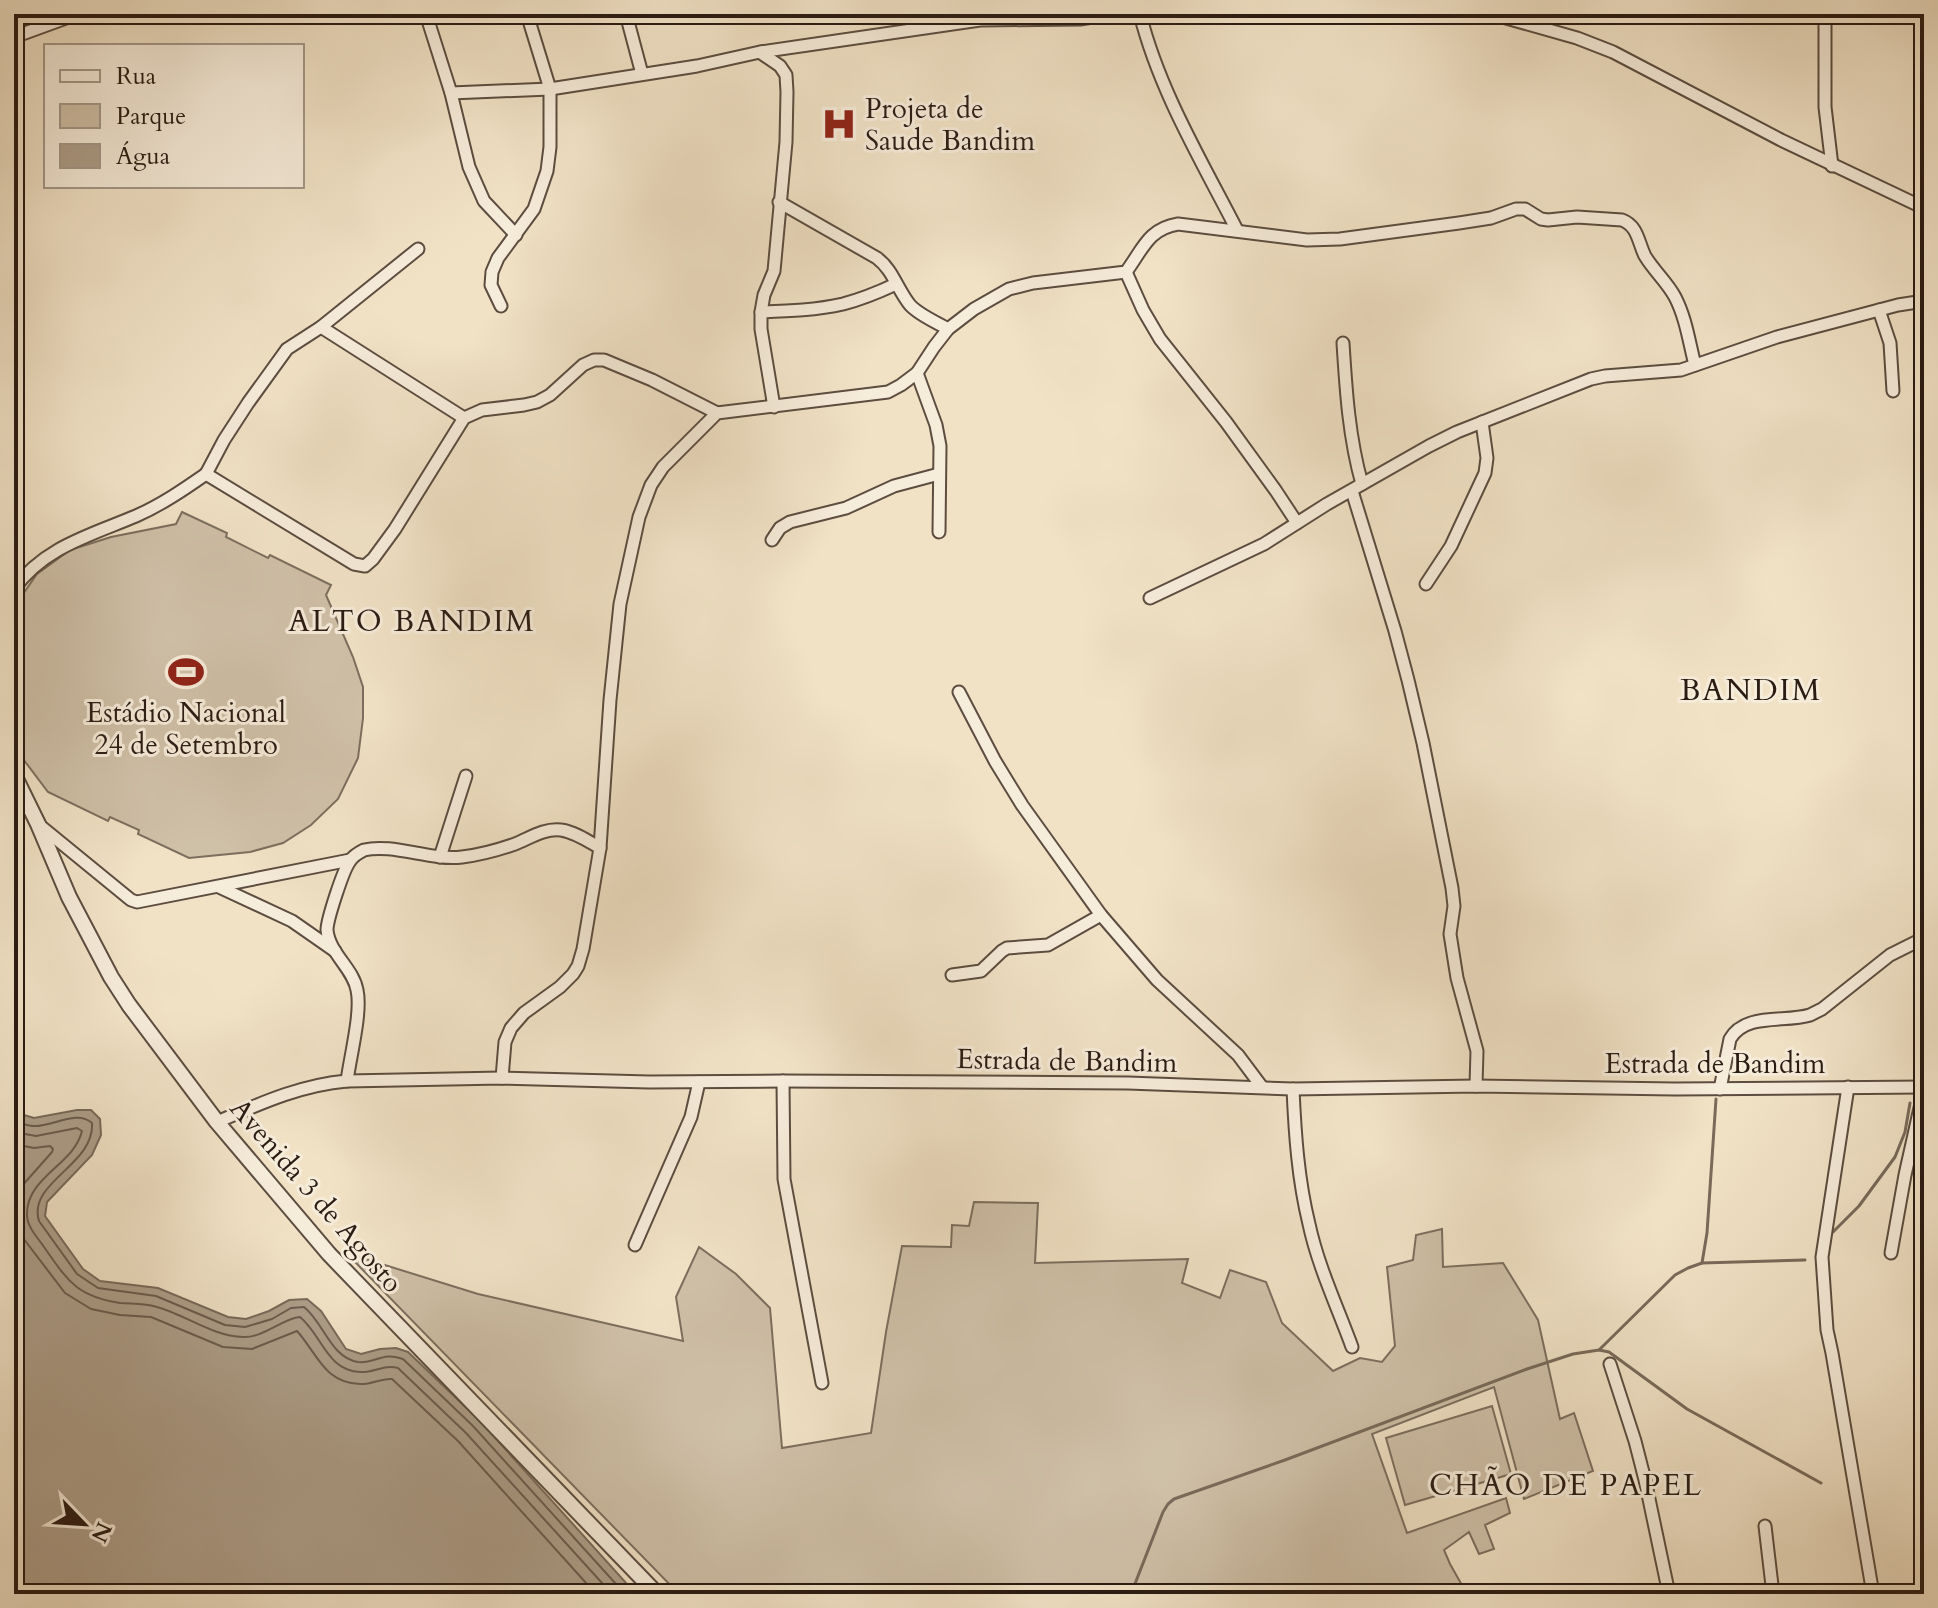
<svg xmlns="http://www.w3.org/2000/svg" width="1938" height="1608" font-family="Cardo,serif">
	<rect width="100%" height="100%" fill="#f1e2c6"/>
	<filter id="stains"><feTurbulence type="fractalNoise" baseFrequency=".0025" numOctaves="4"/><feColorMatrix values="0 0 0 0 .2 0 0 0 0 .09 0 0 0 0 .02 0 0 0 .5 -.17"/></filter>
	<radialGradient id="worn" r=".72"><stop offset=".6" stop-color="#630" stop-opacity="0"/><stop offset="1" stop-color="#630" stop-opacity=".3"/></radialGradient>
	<!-- green -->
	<g fill="#cfc0a8" stroke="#7c6e5e" stroke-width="2">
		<path d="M182,512L227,533L226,537L268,558L270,555L331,585L326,595L353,657L363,687V718L358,758L338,799L311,825L283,843L250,852L189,858L138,834L139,830L110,817L108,821L48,792L14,747V607L37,574L70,550L111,537L176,524Z"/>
		<path d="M974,1202L1038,1203L1035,1263L1188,1259L1182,1283L1220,1298L1230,1270L1266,1282L1282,1323L1333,1371L1360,1358L1382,1362L1395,1346L1387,1267L1413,1260L1416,1235L1442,1229L1443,1267L1503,1263L1538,1320L1560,1419L1574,1413L1593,1471L1524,1499L1494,1387L1372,1434L1407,1533L1506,1498L1510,1513L1485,1525L1494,1549L1479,1554L1469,1532L1444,1550L1450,1564L1467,1594H679L355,1262L359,1257L478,1294L683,1341L676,1297L699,1247L736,1274L770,1308L782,1448L871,1433L886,1332L902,1246L951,1247L952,1225L969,1226Z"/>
		<path d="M1492,1406L1511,1474L1405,1505L1386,1438Z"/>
	</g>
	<!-- water -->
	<path fill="#ad9e89" stroke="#796a5a" stroke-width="2" d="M77,1110H91L100,1119L101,1135L92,1155L47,1202L45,1216L83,1269L100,1281L158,1288L228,1317L246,1319L269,1311L289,1300L307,1299L321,1311L346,1349L361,1354L380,1349L396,1348L408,1352L479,1420L636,1594H14V1112L34,1118Z"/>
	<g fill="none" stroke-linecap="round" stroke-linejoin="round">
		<!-- shore -->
		<g stroke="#6c5c4e" stroke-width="2">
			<path d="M14,1121C20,1123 27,1126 34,1126C52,1127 77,1109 92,1123C95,1165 27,1182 39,1221L77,1274L98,1288L156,1296L225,1325L245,1327L272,1319L291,1308L304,1307C324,1323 331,1358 358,1362C375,1364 383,1351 403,1359L473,1426L625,1594"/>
			<path d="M14,1132L36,1136L77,1128L82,1131C74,1165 26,1177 27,1215C27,1227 38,1238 44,1247C68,1281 76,1296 120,1303C132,1304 145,1303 157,1307C186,1315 212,1336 243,1337C264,1338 283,1318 300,1317C322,1335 327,1371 360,1372C374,1373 384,1364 398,1368L466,1433L612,1594"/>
			<path d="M14,1144L34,1148L50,1146L53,1149L52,1152L21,1187L17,1197L15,1218L20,1234L65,1293L91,1309L120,1315L151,1317L223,1347L252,1349L297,1331C317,1353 324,1383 360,1384C371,1385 381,1378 392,1379L458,1441L596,1594"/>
		</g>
		<!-- stream -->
		<g stroke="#796a5a" stroke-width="3">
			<path d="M1833,1232L1859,1206L1895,1157L1905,1132L1910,1103"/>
			<path d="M1702,1263L1707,1233L1716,1099"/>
			<path d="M1599,1350L1609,1352L1687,1409L1821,1483"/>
			<path d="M1131,1594L1163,1512L1168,1504L1174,1499L1285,1460L1527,1369L1573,1354L1599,1350L1675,1275L1688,1268L1702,1263L1805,1260"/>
		</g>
		<!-- minor casing -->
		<g stroke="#5c4d40" stroke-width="15">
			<g id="minor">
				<path d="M426,14L451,93L469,167L484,201L516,235"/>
				<path d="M626,14L642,74"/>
				<path d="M1140,14C1159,90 1201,160 1237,230"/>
				<path d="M1492,14L1577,38L1613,52L1781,140L1924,208"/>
				<path d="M1825,14V107L1832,166"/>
				<path d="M14,37L77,14"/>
				<path d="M761,53L780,66L786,75L787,92L786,142L774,271L764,295L761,312V329L774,407"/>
				<path d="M451,93L550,89L697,66L760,52L980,20L1080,19L1112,14"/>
				<path d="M779,202L877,258C893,270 897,289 910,305C919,315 936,322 948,329"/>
				<path d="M1126,272L1143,310L1160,339L1226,422L1276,491L1297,523"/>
				<path d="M501,306L491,285L492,272L498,258L534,209L547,171L550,147V89L527,14"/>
				<path d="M1879,310L1890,343L1893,391"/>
				<path d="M761,312C789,311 817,310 843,304C862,299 879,292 896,284"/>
				<path d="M321,327L464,418"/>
				<path d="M1343,343C1346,391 1349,438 1362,484"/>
				<path d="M917,373L936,425L940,446L939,532"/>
				<path d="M206,474L224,440L248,403L287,349L321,327L418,249"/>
				<path d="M1352,491L1395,631L1408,680L1423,743L1452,888L1454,906L1450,934L1457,978L1477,1051L1476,1086"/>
				<path d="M772,540L780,528L790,522L846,508L894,486L939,474"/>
				<path d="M1426,584L1451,546L1485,473L1487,458L1482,422"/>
				<path d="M14,589C44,547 91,535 136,516C161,505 183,490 206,474L354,564L365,566L373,559L395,529L464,418L482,410L524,405L537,402L550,395L583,365L594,360H604L652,380L717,413"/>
				<path d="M1150,598L1264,544L1327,504L1429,446L1457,432L1591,379L1605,376L1681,370L1777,337L1898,305L1924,301"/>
				<path d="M959,692L995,761L1022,805L1101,915L1157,980L1238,1055L1262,1087"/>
				<path d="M38,824L131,900L137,902L350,860"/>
				<path d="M440,857L466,776"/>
				<path d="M219,887L292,921L335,951"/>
				<path d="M952,975L981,971L1002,951L1007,948L1048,945L1101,915"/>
				<path d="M1924,1000V1047"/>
				<path d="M502,1078L505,1042L511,1028L524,1013L560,987L573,974L578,966L583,949L600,848L610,700L620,604L639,517L651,485L663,467L717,413L888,392L901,385L917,373L934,347L948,329L974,309L1009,289L1033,283L1126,272C1143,249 1148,229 1178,224L1307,240L1340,239L1459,223L1491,218L1516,209H1525L1541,219L1548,220L1577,217L1622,220C1638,226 1638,242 1645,256C1654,271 1667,282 1675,297C1686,318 1689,342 1695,365"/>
				<path d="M347,1081C350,1057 362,1012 357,990C353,968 329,953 327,930C327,920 343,870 350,861C353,856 360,852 364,850C393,843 431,861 462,857C479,855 498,850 515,844C530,838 544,828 561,830C575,832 588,841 600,848"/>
				<path d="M783,1081L784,1179L822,1383"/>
				<path d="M1848,1087L1822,1257L1827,1330L1832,1353L1873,1594"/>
				<path d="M1293,1089C1295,1134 1298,1179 1309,1224C1318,1266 1337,1306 1352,1347"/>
				<path d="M1720,1089L1730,1039C1746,1012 1785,1023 1810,1015C1814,1013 1818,1011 1822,1009L1890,955L1924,938"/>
				<path d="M217,1122C259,1104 300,1085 347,1081L502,1078L649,1082L783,1081L1128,1083L1293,1089L1476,1086L1675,1089L1924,1087"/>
				<path d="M635,1245L691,1117L699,1082"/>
				<path d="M1891,1253L1905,1175L1924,1090"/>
				<path d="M1610,1364L1635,1441L1645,1480L1669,1594"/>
				<path d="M1765,1526L1773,1594"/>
			</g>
		</g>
		<!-- tertiary casing -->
		<g stroke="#5c4d40" stroke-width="18">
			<path id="tertiary" d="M14,775L38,824L69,897L111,977L129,1005L217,1122L329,1254L657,1594"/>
		</g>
		<!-- minor -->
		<use href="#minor" stroke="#f6ecda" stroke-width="11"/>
		<!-- tertiary -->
		<use href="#tertiary" stroke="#f6ecda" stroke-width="14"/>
	</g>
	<!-- icons -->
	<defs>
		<g id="hospital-bare" transform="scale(2.76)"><path d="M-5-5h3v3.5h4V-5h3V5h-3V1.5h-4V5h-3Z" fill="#8f2418" stroke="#f6ecda" stroke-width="2.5" paint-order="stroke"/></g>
		<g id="stadium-bare" transform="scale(2.76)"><path d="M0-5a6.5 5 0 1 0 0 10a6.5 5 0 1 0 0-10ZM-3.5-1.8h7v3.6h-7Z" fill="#8f2418" stroke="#f6ecda" stroke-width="2.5" paint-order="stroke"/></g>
	</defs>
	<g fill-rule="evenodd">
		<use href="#hospital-bare" x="839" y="124"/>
		<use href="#stadium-bare" x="186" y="672"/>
	</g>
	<g text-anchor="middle" stroke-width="6" stroke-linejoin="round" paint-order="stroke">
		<!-- poi labels -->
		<g font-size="28" fill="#2a1b13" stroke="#f6ecda" text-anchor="start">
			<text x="865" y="118">Projeta de<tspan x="865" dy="32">Saude Bandim</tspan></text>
			<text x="186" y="722" text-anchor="middle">Estádio Nacional<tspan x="186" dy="32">24 de Setembro</tspan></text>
		</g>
		<!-- street labels -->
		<g font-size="28" fill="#2a1b13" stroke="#f6ecda">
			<text transform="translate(1067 1060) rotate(1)" y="10">Estrada de Bandim</text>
			<text x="1715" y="1073">Estrada de Bandim</text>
			<text transform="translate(317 1195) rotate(49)" y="10">Avenida 3 de Agosto</text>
		</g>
		<!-- neighbourhood labels -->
		<g font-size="30" letter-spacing="2" fill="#2a1b13" stroke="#f6ecda">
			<text x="412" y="631">ALTO BANDIM</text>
			<text x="1751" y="700">BANDIM</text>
			<text x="1566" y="1495">CHÃO DE PAPEL</text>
		</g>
	</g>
	<!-- margin -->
	<rect width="1938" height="1608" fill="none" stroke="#f1e2c6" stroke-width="48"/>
	<rect x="16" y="16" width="1906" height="1576" fill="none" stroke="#2a1b13" stroke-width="4"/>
	<rect x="24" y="24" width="1890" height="1560" fill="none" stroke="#2a1b13" stroke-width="2"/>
	<!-- legend -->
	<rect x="44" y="44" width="260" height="144" fill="#f6ecda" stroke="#a4988a" stroke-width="2"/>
	<rect x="60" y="70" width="40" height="12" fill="#f6ecda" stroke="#a4988a" stroke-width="2"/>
	<text x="116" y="84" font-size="24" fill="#2a1b13">Rua</text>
	<rect x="60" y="104" width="40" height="24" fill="#cfc0a8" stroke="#a4988a" stroke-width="2"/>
	<text x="116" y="124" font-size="24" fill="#2a1b13">Parque</text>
	<rect x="60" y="144" width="40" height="24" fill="#ad9e89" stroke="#a4988a" stroke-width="2"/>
	<text x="116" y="164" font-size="24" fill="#2a1b13">Água</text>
	<!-- north arrow -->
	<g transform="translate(84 1524) rotate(115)" stroke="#f6ecda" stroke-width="6" paint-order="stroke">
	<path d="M0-6L14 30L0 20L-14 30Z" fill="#2a1b13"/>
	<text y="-12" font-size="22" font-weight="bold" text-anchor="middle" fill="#2a1b13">N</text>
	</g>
	<rect width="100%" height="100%" filter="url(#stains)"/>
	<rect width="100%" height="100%" fill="url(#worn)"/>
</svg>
